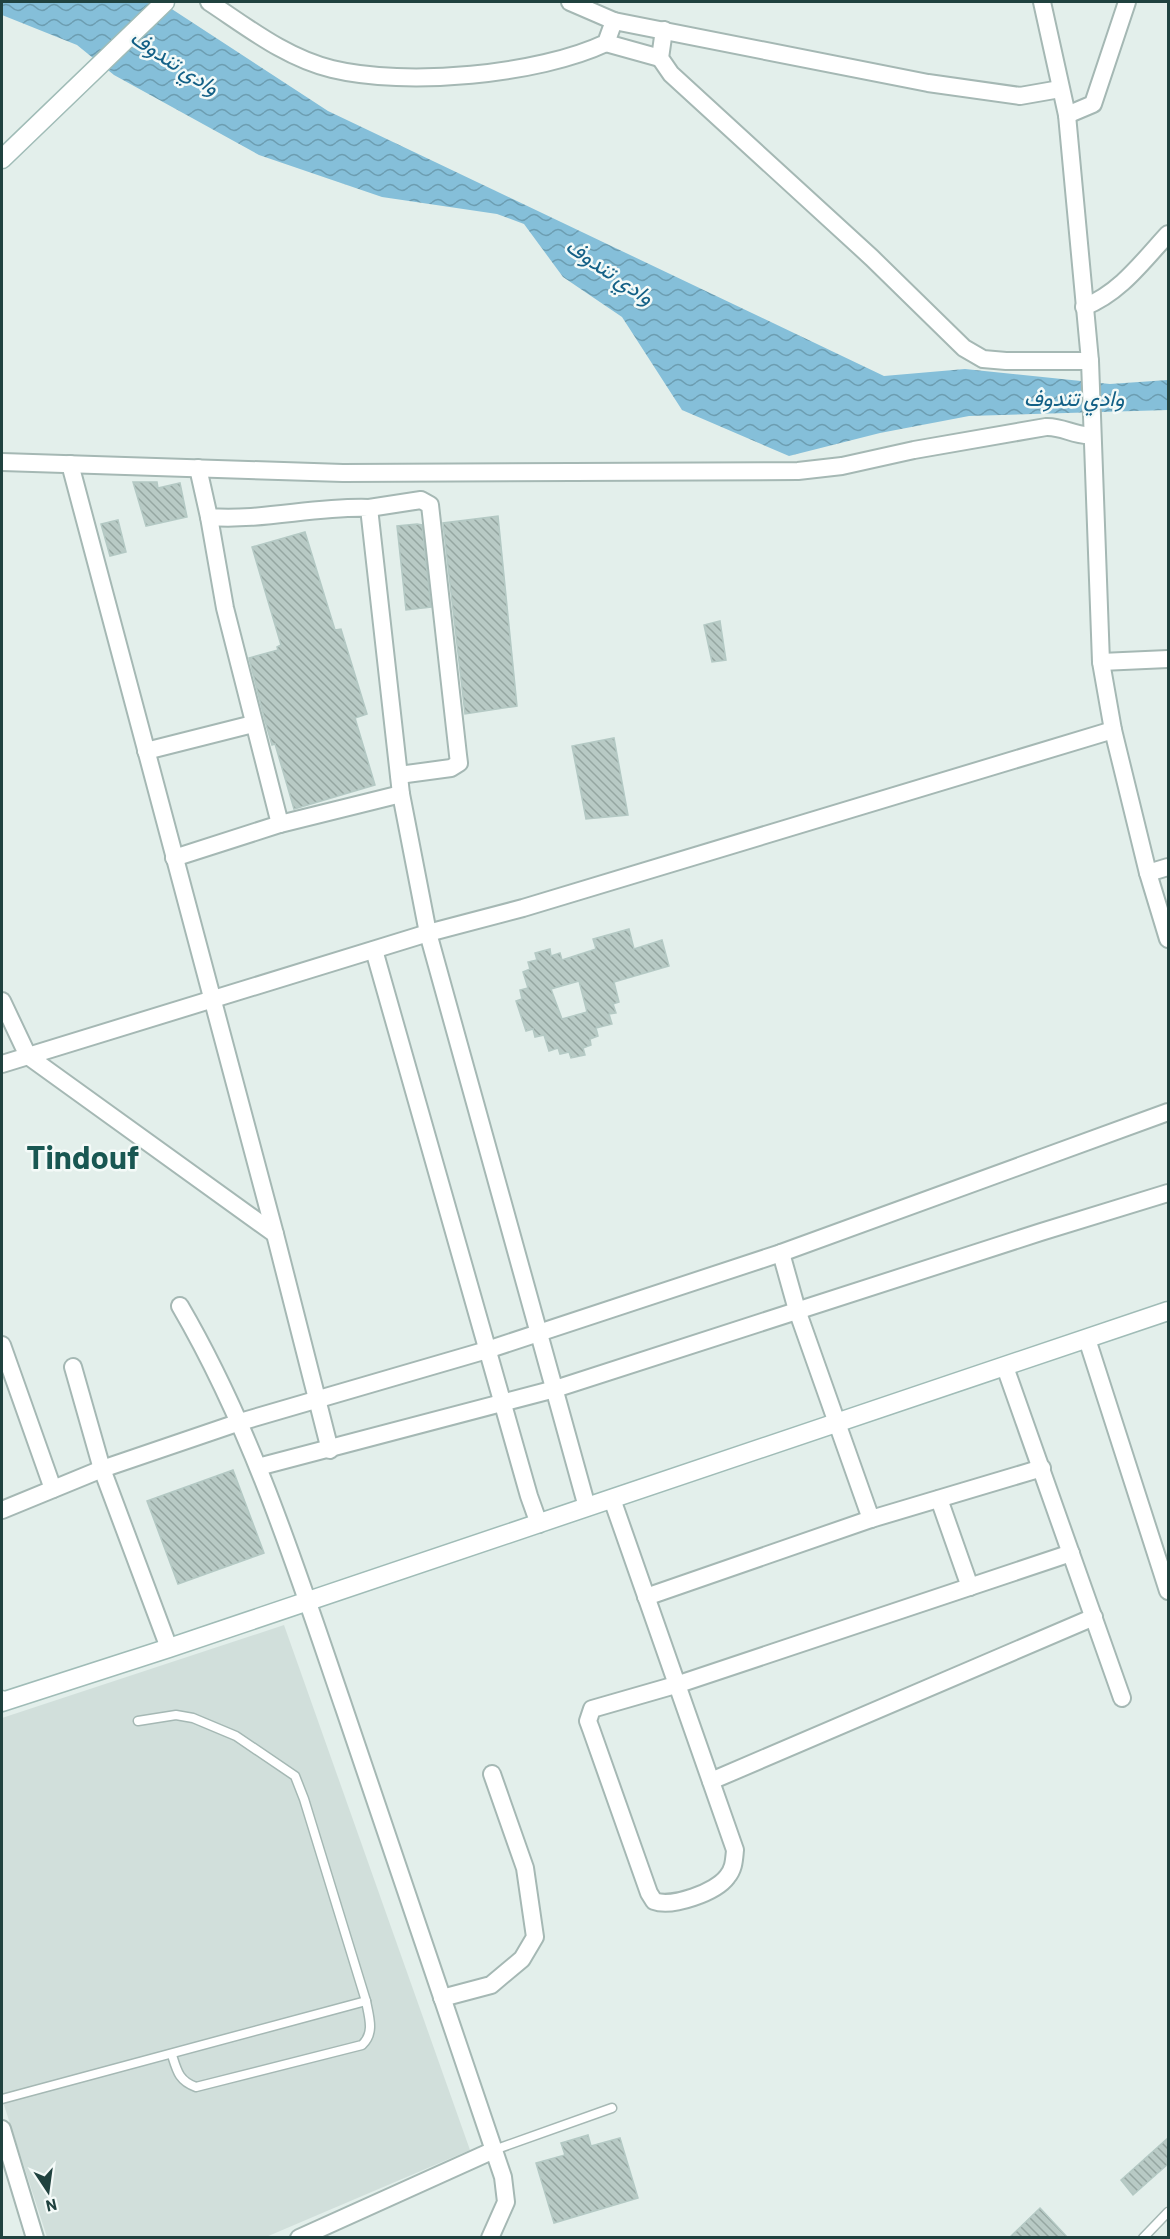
<svg xmlns="http://www.w3.org/2000/svg" width="1170" height="2239" font-family="Barlow,Vazirmatn,sans-serif">
	<defs>
		<pattern id="water-waves" width="16" height="10" patternUnits="userSpaceOnUse" patternTransform="scale(1.5)"><rect width="16" height="10" fill="#85bfd9"/><path d="M0 5q4-4 8 0t8 0" fill="none" stroke="#6c9db1"/></pattern>
		<pattern id="building-back-hatch" width="6" height="6" patternUnits="userSpaceOnUse" patternTransform="scale(1.5)"><rect width="6" height="6" fill="#b8cac5"/><path d="M-1 5l2 2M0 0l6 6M5-1l2 2" fill="none" stroke="#95a6a1"/></pattern>
	</defs>
	<rect width="100%" height="100%" fill="#e3efeb"/>
	<!-- built -->
	<path fill="#d1dfdb" d="M284,1625L470,2150L266,2237H47L2,2099V1718Z"/>
	<!-- water -->
	<path fill="url(#water-waves)" d="M2,2H161L328,111L884,376L965,369L1110,384L1168,380V410L969,416L880,433L789,456L682,410L622,317L563,277L524,224L497,214L382,197L259,155L114,75L77,45L2,15Z"/>
	<!-- building -->
	<g fill="url(#building-back-hatch)" stroke="#b4c9c4" stroke-width="1.5" fill-rule="evenodd">
		<path d="M133,482H157L158,488L180,483L187,517L146,526Z"/>
		<path d="M498,516L517,706L465,714L443,523Z"/>
		<path d="M118,520L126,552L110,556L101,524Z"/>
		<path d="M417,524L422,525L431,607L406,610L397,526Z"/>
		<path d="M305,532L335,630L341,629L367,714L355,718L375,785L294,809L275,744L272,745L265,721L249,658L278,650L277,647L281,645L252,547Z"/>
		<path d="M720,621L726,660L712,662L704,625Z"/>
		<path d="M614,738L628,815L586,819L572,746Z"/>
		<path d="M629,929L634,949L662,940L669,966L614,982L619,1002L613,1004L616,1013L609,1014L612,1024L596,1028L598,1036L590,1039L591,1045L583,1048L585,1055L571,1058L569,1052L560,1054L558,1048L549,1051L544,1035L535,1037L533,1029L526,1031L516,1001L522,999L520,990L528,988L523,972L530,969L528,962L537,960L535,953L550,949L551,956L560,953L562,960L596,949L593,939ZM579,981L587,1012L562,1019L551,989Z"/>
		<path d="M233,1470L264,1553L178,1584L147,1501Z"/>
		<path d="M588,2135L591,2146L620,2138L638,2198L554,2223L536,2163L565,2155L561,2143Z"/>
		<path d="M1168,2138V2164L1133,2195L1121,2180Z"/>
		<path d="M1040,2208L1068,2238H1009Z"/>
	</g>
	<g fill="none" stroke-linecap="round" stroke-linejoin="round">
		<!-- service casing -->
		<g stroke="#a5b8b4" stroke-width="11">
			<g id="service">
				<path d="M138,1721L176,1715L193,1718L236,1736L295,1776L304,1799L366,2001C369,2017 375,2033 362,2045L196,2087C179,2081 177,2071 172,2055"/>
				<path d="M2,2099L366,2001"/>
				<path d="M494,2150L612,2108"/>
				<path d="M1143,2238L1168,2212"/>
			</g>
		</g>
		<!-- minor casing -->
		<g stroke="#a5b8b4" stroke-width="20">
			<g id="minor">
				<path d="M209,2C247,27 286,58 332,69C406,87 538,75 606,43L614,21"/>
				<path d="M570,2L614,21L928,83L1020,96L1060,89"/>
				<path d="M1042,2L1067,115L1090,361L1101,662L1113,730L1148,873L1168,939"/>
				<path d="M664,30L660,58L671,74L872,258L964,348L983,359L1006,361H1090"/>
				<path d="M606,43L660,58"/>
				<path d="M1067,115L1093,104L1127,2"/>
				<path d="M1084,307C1120,293 1143,261 1168,234"/>
				<path d="M2,462L343,473L798,471L842,466L914,450L1046,427C1063,426 1075,437 1092,435"/>
				<path d="M70,464L275,1234L330,1450"/>
				<path d="M198,468L209,517C263,521 315,506 369,508L401,794L428,933L587,1507"/>
				<path d="M369,508L421,500L430,505L458,755L459,763L451,768L399,775"/>
				<path d="M209,517L225,608L280,824"/>
				<path d="M1101,662L1168,659"/>
				<path d="M146,751L253,724"/>
				<path d="M174,858L280,824L401,794"/>
				<path d="M1148,873L1168,867"/>
				<path d="M374,950L529,1496L539,1524"/>
				<path d="M2,1001L28,1056L275,1234"/>
				<path d="M2,1064L428,933L523,908L1113,730"/>
				<path d="M781,1253L797,1310L871,1519"/>
				<path d="M180,1306C253,1431 297,1571 344,1708C397,1864 450,2021 503,2177L506,2202L490,2238"/>
				<path d="M1087,1339L1168,1591"/>
				<path d="M2,1345L53,1489"/>
				<path d="M73,1367L102,1469L169,1648"/>
				<path d="M1005,1367L1122,1698"/>
				<path d="M258,1467L555,1389L1041,1232L1168,1193"/>
				<path d="M612,1499L735,1850C734,1860 734,1869 727,1877C716,1892 672,1908 654,1901L649,1893L591,1729L588,1721L592,1709L679,1684L1071,1553"/>
				<path d="M939,1499L970,1587"/>
				<path d="M2,1510L102,1469L240,1422L487,1350L781,1253L1168,1112"/>
				<path d="M646,1597L871,1519L1042,1468"/>
				<path d="M711,1781L1094,1617"/>
				<path d="M442,1998L491,1985L522,1959L535,1937L525,1868L492,1774"/>
				<path d="M2,2129L35,2238"/>
				<path d="M299,2238L494,2150"/>
			</g>
		</g>
		<!-- secondary casing -->
		<g stroke="#a0bcb7" stroke-width="21">
			<g id="secondary">
				<path d="M2,159L165,2"/>
				<path d="M2,1700V1702L169,1648L1168,1311"/>
			</g>
		</g>
		<!-- service -->
		<use href="#service" stroke="#fff" stroke-width="8"/>
		<!-- minor -->
		<use href="#minor" stroke="#fff" stroke-width="16"/>
		<!-- secondary -->
		<use href="#secondary" stroke="#fff" stroke-width="18"/>
	</g>
	<g text-anchor="middle" stroke-width="5" stroke-linejoin="round" paint-order="stroke">
		<!-- water labels -->
		<g font-size="22" font-style="italic" fill="#136086" stroke="#f4faf8">
			<text transform="translate(175 62) rotate(33)" y="8">وادي تندوف</text>
			<text transform="translate(610 271) rotate(34)" y="8">وادي تندوف</text>
			<text x="1074" y="406">وادي تندوف</text>
		</g>
		<!-- town labels -->
		<g font-size="33" font-weight="bold" fill="#195752" stroke="#f4faf8">
			<text x="83" y="1169">Tindouf</text>
		</g>
	</g>
	<!-- border -->
	<rect width="1170" height="2239" fill="none" stroke="#20423f" stroke-width="6"/>
	<!-- north arrow -->
	<g transform="translate(48 2191) rotate(167)" stroke="#f4faf8" stroke-width="4.5" paint-order="stroke">
	<path d="M0-4.5L10 22L0 15L-10 22Z" fill="#20423f"/>
	<text y="-9" font-size="16" font-weight="bold" text-anchor="middle" fill="#20423f">N</text>
	</g>
</svg>
